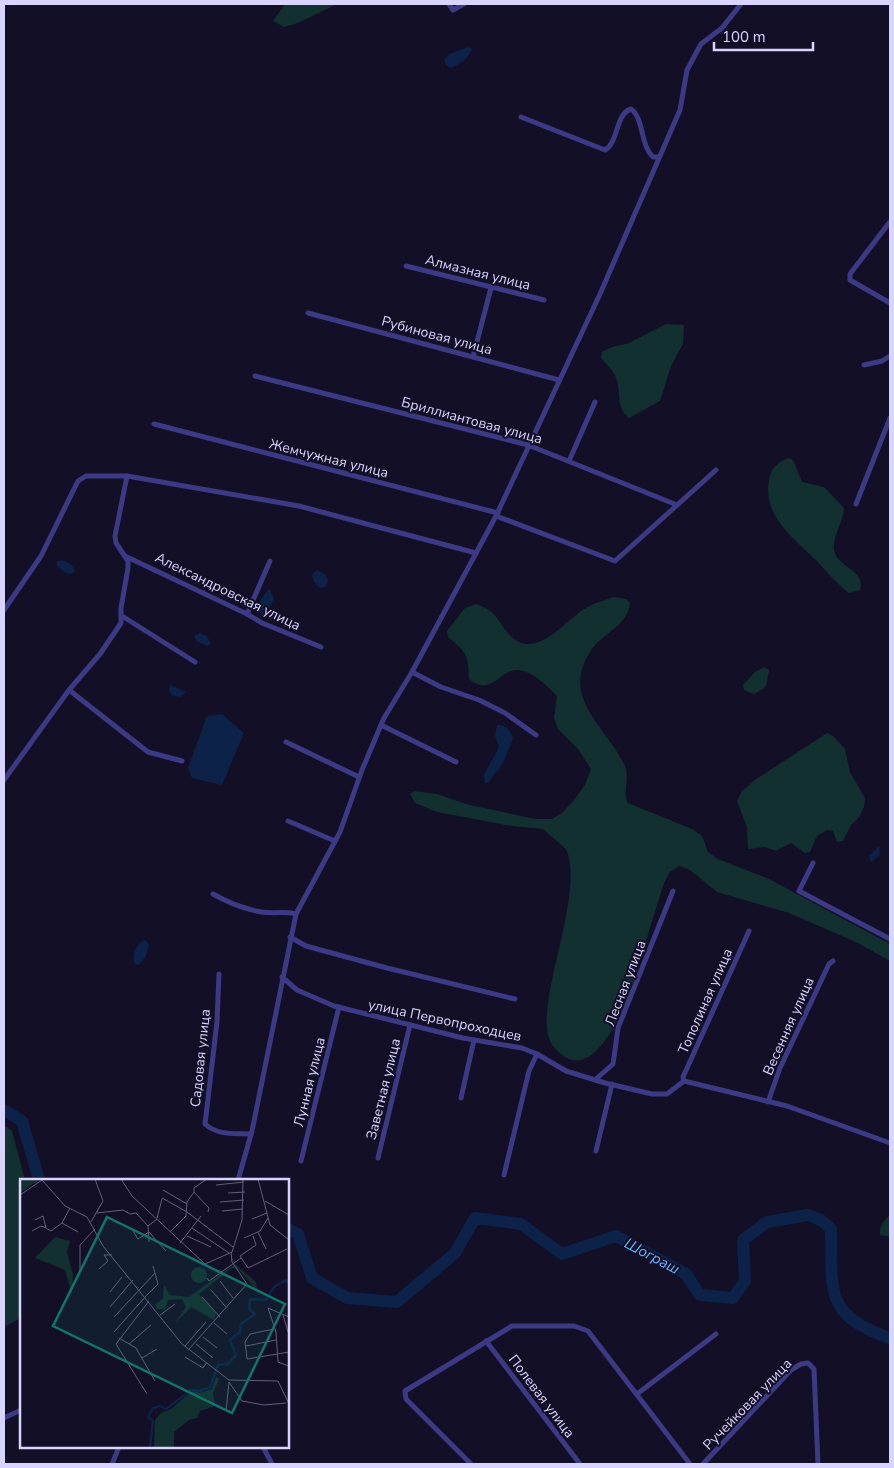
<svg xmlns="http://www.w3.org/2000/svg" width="894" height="1468" font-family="'Nunito Sans',sans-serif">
	<rect width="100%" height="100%" fill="#130f26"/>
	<!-- green -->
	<g fill="#12302f">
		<path d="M285,4H337L298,23L284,27L273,21Z"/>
		<path d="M666,324L684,325L683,344L671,366L660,401L629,418C616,407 621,396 617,381C615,372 607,365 601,358L602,352L612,347L629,343Z"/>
		<path d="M788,458L793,460L802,482L824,487L844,508C844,521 832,536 834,550C837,568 866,569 860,590L849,593C836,583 827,572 816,560C794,539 762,515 769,480C771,468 777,463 788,458Z"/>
		<path d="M614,597L626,599L630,603C627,627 605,631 592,649C558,697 606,726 625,766C630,778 622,792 628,803L692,829L702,836L708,852L718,859L769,879L890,944V961L858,943L789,913L717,892L690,870L679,866L670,872L664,883L628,998C616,1025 587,1089 553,1046C528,1014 587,896 566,849L543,829L512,826L437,812L415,803L410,794L414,791L437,794L466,804L535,819H552L562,813L574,800L585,785L591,769L578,749L558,729L554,718L557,696C546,685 534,672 518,670C501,668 492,698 469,679C468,654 467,653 448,637L447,631L465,608L476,604C500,611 498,626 514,639C539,658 566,619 586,608C595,603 605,600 614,597Z"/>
		<path d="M764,667L769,670L766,687L754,694L744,690L743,685L755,672Z"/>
		<path d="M827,733L833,736L845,749L850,772L865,798L864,807L859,817L851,825L843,841L837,842L833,831L827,830L817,836L810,852L805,853L791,843L776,851L765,847L748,849L747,827L737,801L742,791L755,780Z"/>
		<path d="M4,1125L12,1131L25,1180H21V1318L4,1327Z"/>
		<path d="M890,1215V1237L880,1235C879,1226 884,1220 890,1215Z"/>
	</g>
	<!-- water -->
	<g fill="#0c2248">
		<path d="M469,47L472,49C469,58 460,64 451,68L446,65L444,60L449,54Z"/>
		<path d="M63,560L72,565L75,571L73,573L67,574L57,566V561Z"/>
		<path d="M317,570L326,575L328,581L325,587L320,588L314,582L312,574Z"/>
		<path d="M268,590H270L274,599L266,615H262L257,609L261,599Z"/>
		<path d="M199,633L207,636L211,644L207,646L196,641L194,636Z"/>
		<path d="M170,685L186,692L180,697L172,695L169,691Z"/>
		<path d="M222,714L244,733L222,785L192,778L188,768L207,716Z"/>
		<path d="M497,725C506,724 511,731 513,739L503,763L488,783H485L484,775L499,747L495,736Z"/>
		<path d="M879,846L880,854L872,862L870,861L869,856Z"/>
		<path d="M145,940L149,944L146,956L139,965L135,964C131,955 136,943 145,940Z"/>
	</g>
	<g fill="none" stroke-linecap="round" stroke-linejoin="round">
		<!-- river -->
		<g stroke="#0c2248" stroke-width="12">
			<path d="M4,1110L22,1121L39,1180"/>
			<path d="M288,1229L298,1234L312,1278L347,1298L397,1302L455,1253L475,1218L521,1224L562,1254L616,1236L686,1274L700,1295L733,1298L745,1281L743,1240L767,1222L808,1215L821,1220L831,1229C832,1292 824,1315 890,1338"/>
		</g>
		<!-- street -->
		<g stroke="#3d3a85" stroke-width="5">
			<path d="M449,4L453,10L464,4"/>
			<path d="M521,117L605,150C619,142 615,114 631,109C644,118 640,145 653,157H659"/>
			<path d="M889,223L850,274V280L890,303"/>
			<path d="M406,266L544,300"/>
			<path d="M308,313L559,380"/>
			<path d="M473,357L491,288"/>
			<path d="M864,365L882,361L890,356"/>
			<path d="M255,376L528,445L677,505"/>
			<path d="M154,424L498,513"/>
			<path d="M569,461L595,402"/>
			<path d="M856,504L890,418"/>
			<path d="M496,516L615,561L716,470"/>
			<path d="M125,556L247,614L262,623L321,647"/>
			<path d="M4,610L41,556L78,481L86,476H127L299,506L476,553"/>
			<path d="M247,614L270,561"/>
			<path d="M122,616L195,662"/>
			<path d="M412,672L441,687L479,700L505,713L536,735"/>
			<path d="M69,690L148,752L182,761"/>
			<path d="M381,725L456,762"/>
			<path d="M286,742L359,777"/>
			<path d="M4,780L69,690L100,654L121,623V608L128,568V561L116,543L115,536L127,476"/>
			<path d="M288,821L335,841"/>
			<path d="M813,863L799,891L890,939"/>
			<path d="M213,894C227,902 245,909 261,912C273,914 284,911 296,914"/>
			<path d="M290,937L306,946L387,968L515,999"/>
			<path d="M219,974L217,1022L205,1124C218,1136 235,1133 251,1134"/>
			<path d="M282,977L297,990L334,1006L463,1038L522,1048L537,1054L566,1071L605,1083L652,1094H667L684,1081L787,1106L890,1143"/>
			<path d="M596,1079L613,1064L618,1028L673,891"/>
			<path d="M684,1081L683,1077L749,931"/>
			<path d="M461,1098L474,1040"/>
			<path d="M768,1102L780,1068L829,964L833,961"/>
			<path d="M596,1151L612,1084"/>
			<path d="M378,1158L410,1025"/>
			<path d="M301,1161L339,1007"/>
			<path d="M504,1175L529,1071L537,1054"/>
			<path d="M238,1180L252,1131L296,914L340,832L362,770L384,718L412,672L496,516L600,294L680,110L687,70L701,44L722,28L741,4"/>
			<path d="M486,1341L580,1464"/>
			<path d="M637,1394L716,1334"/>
			<path d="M4,1418L21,1410"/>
			<path d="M263,1447L272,1464"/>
			<path d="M112,1464L119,1447"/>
			<path d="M471,1464L406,1399L405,1391L512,1326H574L588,1331L690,1464"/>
			<path d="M703,1464L791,1370L801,1364L808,1363L814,1369L818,1464"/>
		</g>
	</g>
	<g text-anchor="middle" stroke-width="4" stroke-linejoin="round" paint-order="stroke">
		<!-- street labels -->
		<g font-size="14" fill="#d9d4ff" stroke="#130f26">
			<text transform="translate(478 272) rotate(14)" y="5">Алмазная улица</text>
			<text transform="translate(437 335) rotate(15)" y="5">Рубиновая улица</text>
			<text transform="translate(472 420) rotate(15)" y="5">Бриллиантовая улица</text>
			<text transform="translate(329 458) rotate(14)" y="5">Жемчужная улица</text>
			<text transform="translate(228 591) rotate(26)" y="5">Александровская улица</text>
			<text transform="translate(625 983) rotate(-69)" y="5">Лесная улица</text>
			<text transform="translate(705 1001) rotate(-66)" y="5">Тополиная улица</text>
			<text transform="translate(445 1020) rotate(12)" y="5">улица Первопроходцев</text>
			<text transform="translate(788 1026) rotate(-66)" y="5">Весенняя улица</text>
			<text transform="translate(200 1058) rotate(-84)" y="5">Садовая улица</text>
			<text transform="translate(309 1082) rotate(-76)" y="5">Лунная улица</text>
			<text transform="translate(383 1089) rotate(-76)" y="5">Заветная улица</text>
			<text transform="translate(542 1396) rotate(53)" y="5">Полевая улица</text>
			<text transform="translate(747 1404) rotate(-46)" y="5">Ручейковая улица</text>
		</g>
		<!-- water labels -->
		<g font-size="15" font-style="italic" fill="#62b6ff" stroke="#130f26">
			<text transform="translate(652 1256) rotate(28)" y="5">Шограш</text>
		</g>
	</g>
	<!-- overview -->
	<g transform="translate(20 1179)">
		<rect width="269" height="269" fill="#130f26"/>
		<path d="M0,0H20L0,14ZM35,58L50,62L47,73L53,96L52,115L45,91L15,79ZM215,85L236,103L237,112L219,91L212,89L179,115L196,134L194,141L171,128L155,144L166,128L162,120L148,121L145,130H137L135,125L143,120L144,106L150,116L169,118ZM171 96a8 8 0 1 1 16 0a8 8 0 1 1-16 0ZM196,198L199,200L193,214L195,227L180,232L177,239L169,241L154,253V269H134L135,241L141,234L151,230L172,212L180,214L192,210Z" fill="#12302f"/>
		<path fill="none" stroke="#0c2248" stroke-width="2.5" d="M130,269L133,242L128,238L133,229L140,227L146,230L171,211L180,212L190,208L198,186L208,185L216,176L210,161L220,153L221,145L235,135L229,130L230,120L246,121L254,108L266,101L269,105"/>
		<path fill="none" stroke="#625e7d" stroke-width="1" d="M101,0L112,17L185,85L212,73L222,41L223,0M238,0L250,46L269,61M22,1L45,27L67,38L83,67L162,165L209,201L258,202L269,225M196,6L224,3M143,11L167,25M174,13L189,29L188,33M208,14L225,13M0,16L22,1M142,19L167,33L213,68M245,22L269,36M200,23L224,21M202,32L223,30M77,34L103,31L110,35L116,34L128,47L137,40M137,39L142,20M232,40L247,34M15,41L23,37L26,49L31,52L42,44L50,29M71,43L83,22L75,0M42,44L58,53M128,47L129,63M172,49L209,74M12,52L21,47L26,49M113,52L118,60L129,53L146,72M150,53L166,37L167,23L174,13V9L187,0M238,53L246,70M167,57L191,68M233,57L236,66L220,77L228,89L267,70M224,59L240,52L248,39M160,64L181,37M79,90L88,82L84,76H92M60,92V66L75,50M187,99L189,102L221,79M200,102L213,119M191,111L206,128M90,113L102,98M126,117L138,105L133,87M182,118L200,138M90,128L113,101M248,129L256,153L258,183L269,187M248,129L269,138M140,136L155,125M263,136L269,156M94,138L135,94M194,144L207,155M254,150L230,155L225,163L227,180L269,173M94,153L126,117M183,158L197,169M99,159L116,169L135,202M109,165L131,146M176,165L193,179M165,167L186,143M226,167L256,161M169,170L227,105L212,83L211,73M165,178L183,189L187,183M122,179L137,170M209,203L222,222L244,226L266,224M127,215L96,165L129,122M206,232L209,203"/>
		<path fill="#0f766e" fill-opacity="0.15" stroke="#0f766e" stroke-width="2.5" d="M87,38L265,125L212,234L33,147Z"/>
		<rect width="269" height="269" fill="none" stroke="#d9d4ff" stroke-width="2.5"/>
	</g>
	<!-- border -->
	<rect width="894" height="1468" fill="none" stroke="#d9d4ff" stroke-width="10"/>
	<!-- scale -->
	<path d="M714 42v8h99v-8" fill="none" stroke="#d9d4ff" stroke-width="2.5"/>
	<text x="722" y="42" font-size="15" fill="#d9d4ff" stroke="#130f26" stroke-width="4" paint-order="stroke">100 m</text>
</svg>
